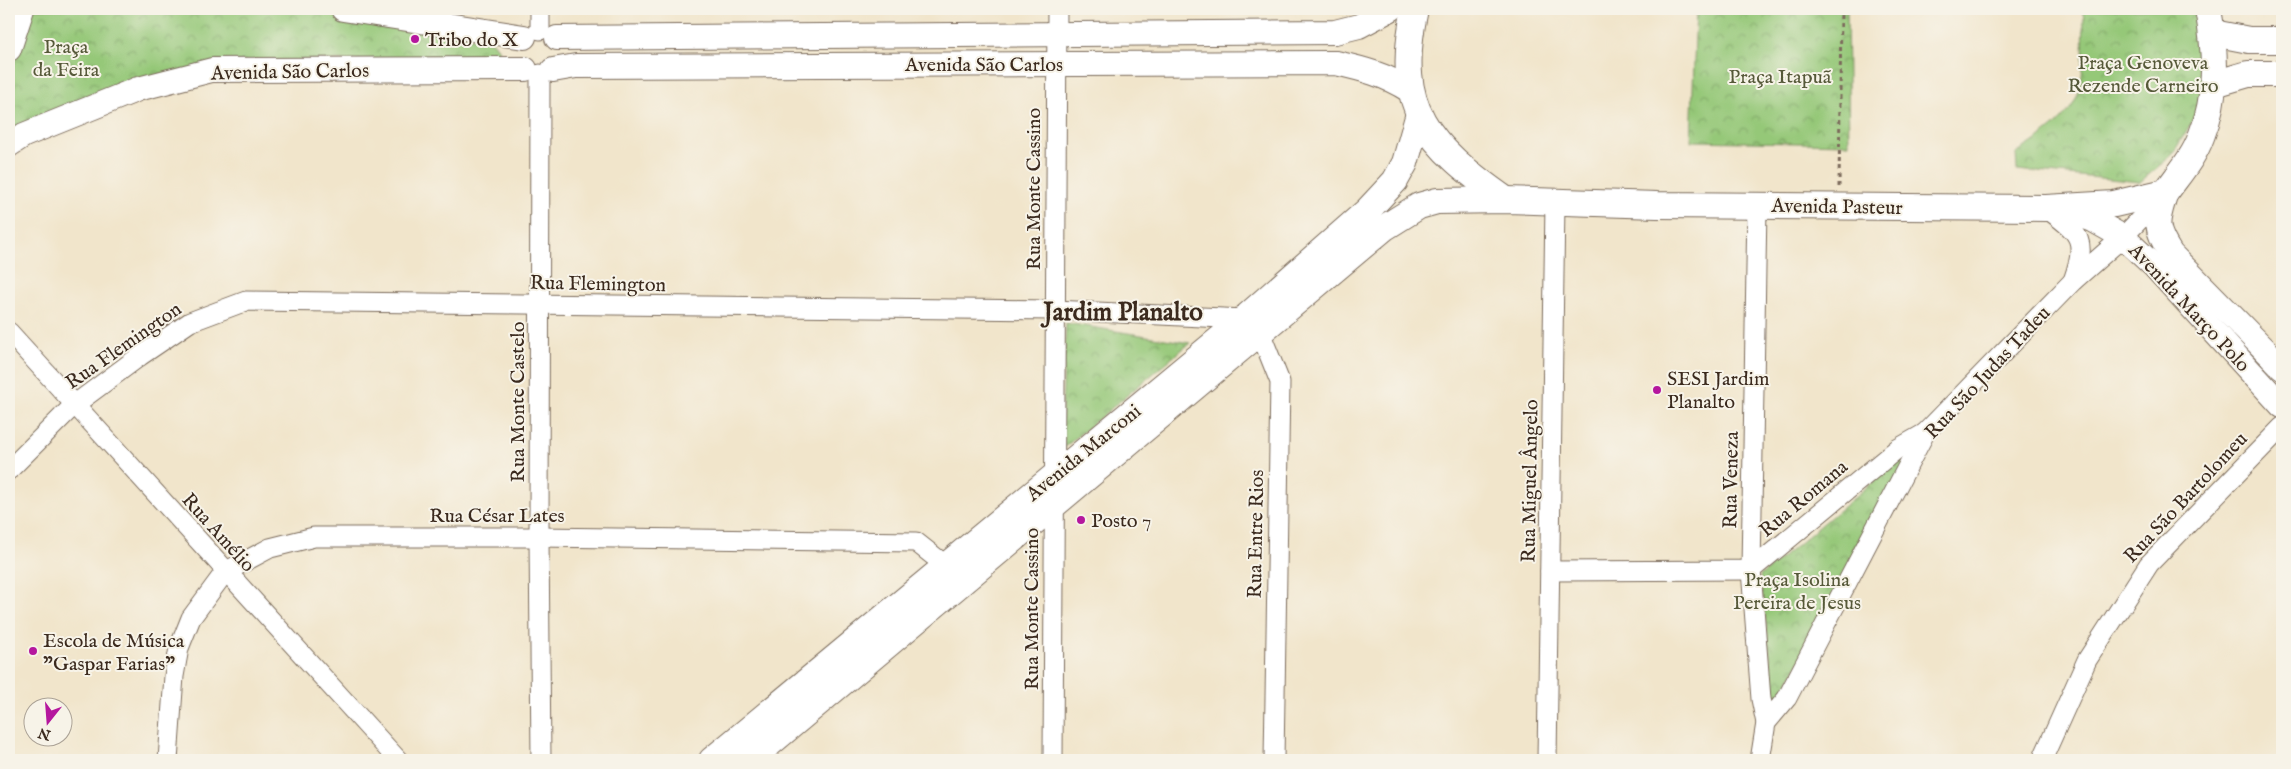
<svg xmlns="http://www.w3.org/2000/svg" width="2291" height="769" font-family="'IM FELL English',serif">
	<defs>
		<pattern id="park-crowns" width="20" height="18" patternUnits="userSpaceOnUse" patternTransform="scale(1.25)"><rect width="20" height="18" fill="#95c878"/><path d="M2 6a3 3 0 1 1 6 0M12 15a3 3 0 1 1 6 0" fill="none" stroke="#7ba362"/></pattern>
	</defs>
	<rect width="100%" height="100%" fill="#f7f3e8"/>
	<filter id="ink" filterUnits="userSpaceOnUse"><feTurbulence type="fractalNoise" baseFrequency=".02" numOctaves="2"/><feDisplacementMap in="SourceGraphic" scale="10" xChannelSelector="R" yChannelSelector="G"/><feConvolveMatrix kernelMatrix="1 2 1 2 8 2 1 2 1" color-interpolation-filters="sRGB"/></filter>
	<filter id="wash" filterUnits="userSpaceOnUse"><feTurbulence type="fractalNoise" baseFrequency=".0096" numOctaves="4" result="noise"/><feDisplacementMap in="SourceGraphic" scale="20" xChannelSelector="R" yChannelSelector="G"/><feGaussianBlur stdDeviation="1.12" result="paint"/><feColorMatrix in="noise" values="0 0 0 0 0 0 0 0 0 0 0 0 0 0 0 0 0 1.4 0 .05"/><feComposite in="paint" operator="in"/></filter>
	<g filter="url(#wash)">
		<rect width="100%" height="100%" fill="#f1e5cb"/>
		<!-- park -->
		<g fill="url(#park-crowns)" stroke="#68794b">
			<path d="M31,9H332L493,42L499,50L495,59L215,62L9,135V67L13,62Z"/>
			<path d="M1696,9H1847L1849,144L1691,141Z"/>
			<path d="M2081,9H2201L2207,71L2196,115L2172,155L2140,182L2017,170L2016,153C2040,138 2071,119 2080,89C2084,73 2083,35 2084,17Z"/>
			<path d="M1066,323L1190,343L1060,451Z"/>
			<path d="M1914,448L1776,705L1760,576Z"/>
		</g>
	</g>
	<g filter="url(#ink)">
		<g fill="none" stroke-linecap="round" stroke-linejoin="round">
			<!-- minor casing -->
			<g stroke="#7b6b5b" stroke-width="21">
				<g id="minor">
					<path d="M540,9V30"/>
					<path d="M540,74L539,537L541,760"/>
					<path d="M1757,206L1751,570L1761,699L1766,723"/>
					<path d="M2046,208C2080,234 2088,238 2073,281"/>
					<path d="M9,332L398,760"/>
					<path d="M9,470L74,405L140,356L190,322L246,301L1055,310L1244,319L1260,332L1280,382L1274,760"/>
					<path d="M1550,571L1751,570L1897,449L1925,433"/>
					<path d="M168,760L174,676L179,648L191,618L225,572L270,548L314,537H539L916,542L955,573"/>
					<path d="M1053,760L1057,9"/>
					<path d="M1547,760L1555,203"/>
					<path d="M1760,760L1766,723L1787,698L1925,433L2073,281L2123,237L2165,193"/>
					<path d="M2042,760L2087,660L2149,564L2282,427"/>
				</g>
			</g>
			<!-- tertiary casing -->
			<g stroke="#7b6b5b" stroke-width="26">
				<g id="tertiary">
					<path d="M343,9L524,37"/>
					<path d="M557,38L1335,32L1359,26L1391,9"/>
					<path d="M9,49L22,9"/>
					<path d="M553,70L576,66L1336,63C1363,69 1386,75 1409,90"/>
					<path d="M9,145L24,135L138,89L212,70L525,69"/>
					<path d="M2166,192C2157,222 2153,226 2171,254L2282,367"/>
					<path d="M2061,208L2093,220L2123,237L2154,266L2282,406"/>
				</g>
			</g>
			<!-- secondary casing -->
			<g stroke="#7b6b5b" stroke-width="28">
				<g id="secondary">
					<path d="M1415,9C1393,109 1428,145 1506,200"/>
					<path d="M2213,33L2249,40H2282"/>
					<path d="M2214,84L2248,74H2282"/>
					<path d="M712,760L1244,319L1367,211L1395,181L1405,163L1418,117"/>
					<path d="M750,760L1384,228L1419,206L1437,201L1506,200L1657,205L2046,208L2114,204L2166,192C2178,175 2194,157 2201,137C2218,95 2216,53 2208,9"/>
				</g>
			</g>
			<!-- path -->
			<path stroke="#7b6b5b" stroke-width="3" stroke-dasharray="4 4" stroke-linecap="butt" d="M1839,187L1841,9"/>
			<!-- minor -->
			<use href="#minor" stroke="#fff" stroke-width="19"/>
			<!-- tertiary -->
			<use href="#tertiary" stroke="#fff" stroke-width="24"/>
			<!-- secondary -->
			<use href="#secondary" stroke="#fff" stroke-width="26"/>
		</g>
	</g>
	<!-- markers -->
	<g fill="#b5179e" stroke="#f7f3e8" stroke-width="2">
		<circle cx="415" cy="39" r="5"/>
		<circle cx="1657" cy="390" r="5"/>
		<circle cx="1081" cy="520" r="5"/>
		<circle cx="33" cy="651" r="5"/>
	</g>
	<g text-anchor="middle" stroke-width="4" stroke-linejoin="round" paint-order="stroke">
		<!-- poi labels -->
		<g font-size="20" fill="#3b2a1e" stroke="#f7f3e8" text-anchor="start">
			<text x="425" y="46">Tribo do X</text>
			<text x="1667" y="385">SESI Jardim<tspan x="1667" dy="23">Planalto</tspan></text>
			<text x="1091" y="527">Posto 7</text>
			<text x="43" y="647">Escola de Música<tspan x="43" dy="23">"Gaspar Farias"</tspan></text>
		</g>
		<!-- park labels -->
		<g font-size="20" fill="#565939" stroke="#f7f3e8">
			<text x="66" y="53">Praça<tspan x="66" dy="23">da Feira</tspan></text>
			<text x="2143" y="69">Praça Genoveva<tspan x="2143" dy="23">Rezende Carneiro</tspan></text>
			<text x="1780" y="83">Praça Itapuã</text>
			<text x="1797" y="586">Praça Isolina<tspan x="1797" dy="23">Pereira de Jesus</tspan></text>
		</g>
		<!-- street labels -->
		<g font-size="20" fill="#3b2a1e" stroke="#f7f3e8">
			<text x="984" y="71">Avenida São Carlos</text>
			<text transform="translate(290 71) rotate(-1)" y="7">Avenida São Carlos</text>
			<text transform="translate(1033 189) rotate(-90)" y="7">Rua Monte Cassino</text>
			<text transform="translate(1837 206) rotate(1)" y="7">Avenida Pasteur</text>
			<text transform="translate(598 283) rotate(1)" y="7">Rua Flemington</text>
			<text transform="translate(2190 307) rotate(47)" y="7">Avenida Março Polo</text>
			<text transform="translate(123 345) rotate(-35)" y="7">Rua Flemington</text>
			<text transform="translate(1987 372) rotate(-47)" y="7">Rua São Judas Tadeu</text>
			<text transform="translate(517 402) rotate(-90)" y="7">Rua Monte Castelo</text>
			<text transform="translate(1083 452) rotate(-39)" y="7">Avenida Marconi</text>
			<text transform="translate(1730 480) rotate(-89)" y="7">Rua Veneza</text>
			<text transform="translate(1529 481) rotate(-89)" y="7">Rua Miguel Ângelo</text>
			<text transform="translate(2185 497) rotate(-47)" y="7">Rua São Bartolomeu</text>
			<text transform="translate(1803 498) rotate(-40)" y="7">Rua Romana</text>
			<text x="497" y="522">Rua César Lates</text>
			<text transform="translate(219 532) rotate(48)" y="7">Rua Amélio</text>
			<text transform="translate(1255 534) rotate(-89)" y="7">Rua Entre Rios</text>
			<text transform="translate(1031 609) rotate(-90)" y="7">Rua Monte Cassino</text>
		</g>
		<!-- district labels -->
		<g font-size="25" font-weight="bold" fill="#3b2a1e" stroke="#f7f3e8">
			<text x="1123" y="320">Jardim Planalto</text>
		</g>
	</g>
	<!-- margin -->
	<rect width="2291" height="769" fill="none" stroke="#f7f3e8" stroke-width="30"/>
	<!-- north arrow -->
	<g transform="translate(48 722) rotate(197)"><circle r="24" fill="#f7f3e8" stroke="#aca397"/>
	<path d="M0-4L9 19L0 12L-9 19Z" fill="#b5179e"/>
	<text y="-8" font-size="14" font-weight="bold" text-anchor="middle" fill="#3b2a1e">N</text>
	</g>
</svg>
